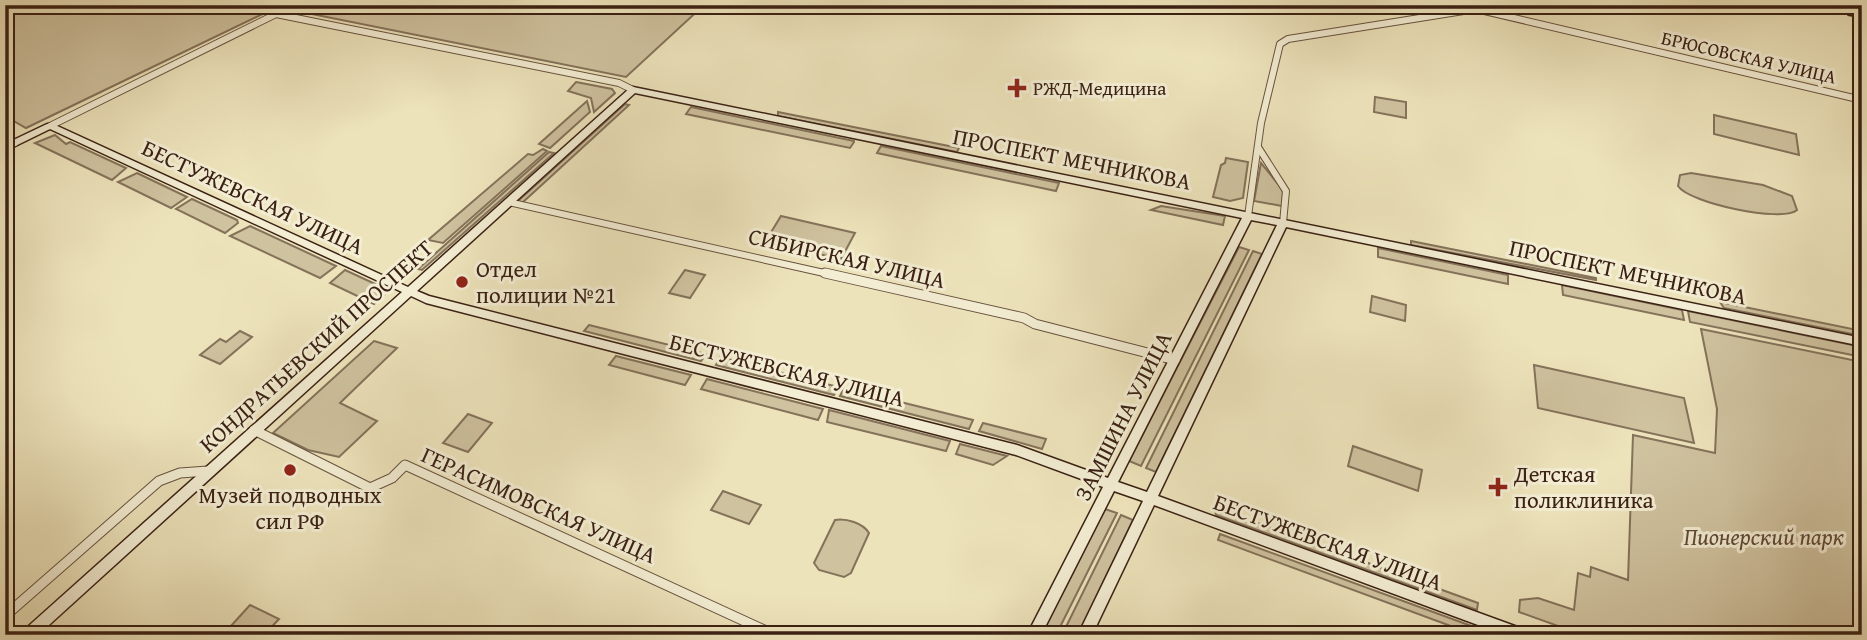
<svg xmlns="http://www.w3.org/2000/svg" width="1867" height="640" font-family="'Gentium Book Plus',serif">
	<rect width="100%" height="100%" fill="#ede3bb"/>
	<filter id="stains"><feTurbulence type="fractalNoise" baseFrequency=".00286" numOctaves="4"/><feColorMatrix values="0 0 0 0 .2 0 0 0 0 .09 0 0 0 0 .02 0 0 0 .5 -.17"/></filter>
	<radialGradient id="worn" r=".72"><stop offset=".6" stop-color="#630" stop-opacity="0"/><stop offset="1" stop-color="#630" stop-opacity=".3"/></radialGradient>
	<!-- green -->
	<g fill="#cfc29f" stroke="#84725a" stroke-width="2">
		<path d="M5,5H704L626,77L277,7L26,128L5,116Z"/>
		<path d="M576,82L612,89L615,93L594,112L591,98L568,91Z"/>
		<path d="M1375,97L1406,102V118L1374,112Z"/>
		<path d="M587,101L590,112L550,148L539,144Z"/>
		<path d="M625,104L629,105L522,203L518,201Z"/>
		<path d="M691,107L854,141V142L850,148L686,114Z"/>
		<path d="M778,112L959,148L957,152L778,116Z"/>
		<path d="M1714,115L1796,134L1799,155L1714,134Z"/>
		<path d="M55,135L66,144L70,142L126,168L112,180L35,143Z"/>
		<path d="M881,146L1059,183L1056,191L877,153Z"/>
		<path d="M543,149L547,151L443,243L428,240L528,154L533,155Z"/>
		<path d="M549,152L554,153L422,270L418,269Z"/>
		<path d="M1226,158L1248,162L1243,198L1230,201L1213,197L1221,165L1225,163Z"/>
		<path d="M1261,163L1283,190L1282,206L1254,201Z"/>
		<path d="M137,173L187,197L171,208L118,182Z"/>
		<path d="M1691,173L1763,185L1792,196L1797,210C1782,223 1689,203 1678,186L1680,175Z"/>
		<path d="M192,199L237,220L238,223L225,233L176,209Z"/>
		<path d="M1161,206L1225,216L1223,225L1151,210Z"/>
		<path d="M781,216L855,233L841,259L765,242Z"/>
		<path d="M250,226L336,266L320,278L230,236Z"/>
		<path d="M1411,241L1596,278V280L1411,245Z"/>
		<path d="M1239,247L1249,250L1141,466L1129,461Z"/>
		<path d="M1378,248L1508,275V284L1378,257Z"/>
		<path d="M1253,251L1262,254L1156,472L1146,468Z"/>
		<path d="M345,270L384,288L380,292L384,295L374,304L330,283Z"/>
		<path d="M685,270L705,275L690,298L669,293Z"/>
		<path d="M1562,285L1682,310L1684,320L1563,295Z"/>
		<path d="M1372,296L1406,305L1405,321L1370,312Z"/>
		<path d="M1720,302L1862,331V336L1724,308Z"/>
		<path d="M1688,311L1862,347V357L1690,322Z"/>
		<path d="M589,325L706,354L701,361L584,331Z"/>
		<path d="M1701,329L1862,362V635H1583L1519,612L1520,600L1538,598L1574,610L1578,573L1590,577L1591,567L1628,580L1633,435L1715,453L1717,409Z"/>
		<path d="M240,331L252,337L220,364L200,355L220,339L226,342Z"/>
		<path d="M374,341L397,348L340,403L377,421L339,457L308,450L273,433Z"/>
		<path d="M616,356L691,375L685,385L609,365Z"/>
		<path d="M720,357L838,387L834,395L716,365Z"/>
		<path d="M1534,365L1684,398L1694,443L1538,408Z"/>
		<path d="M707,379L823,409L818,420L701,389Z"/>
		<path d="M844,388L973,420L969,429L840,396Z"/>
		<path d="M829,410L950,441L946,451L827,422Z"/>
		<path d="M468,414L492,423L468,452L443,443Z"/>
		<path d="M983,423L1046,439L1042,449L979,431Z"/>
		<path d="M960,444L1007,456L993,465L956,454Z"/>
		<path d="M1353,446L1422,470L1418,491L1348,466Z"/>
		<path d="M723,491L761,505L749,524L711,510Z"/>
		<path d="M1214,507L1478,603L1477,610L1216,515Z"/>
		<path d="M1105,509L1117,513L1056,635H1041Z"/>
		<path d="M1121,515L1133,520L1078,635H1062Z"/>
		<path d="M835,520C846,518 863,523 869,533L851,573L844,577L819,570L814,563Z"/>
		<path d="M1220,534L1496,635H1475L1218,540Z"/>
		<path d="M250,605L279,619L264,635H245L230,627Z"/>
	</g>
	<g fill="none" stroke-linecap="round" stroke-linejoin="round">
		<!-- street-far1 casing -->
		<g stroke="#67523e" stroke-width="8">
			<g id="street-far1">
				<path d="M50,126L276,14L619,83L633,90"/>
				<path d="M5,137L15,143"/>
				<path d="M1258,147L1286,191L1283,223"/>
				<path d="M508,202L833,275"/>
				<path d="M1248,216L1261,123L1280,44L1288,39L1476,9L1862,100"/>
			</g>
		</g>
		<!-- street casing -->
		<g stroke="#67523e" stroke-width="11">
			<g id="street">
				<path d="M825,273L1024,318L1035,324L1175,360"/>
				<path d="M254,430L370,488L392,478L405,465L775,635"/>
				<path d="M5,616L159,481L180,473L208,471"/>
			</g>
		</g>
		<!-- secondary casing -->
		<g stroke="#3a2114" stroke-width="3">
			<path id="secondary" d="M633,87L1862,338V346L1286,227L1158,496L1523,629L1528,631L1530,635H1505L1154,505L1092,635H1078L1143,501L1114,491L1041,635H1027L1103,487L1016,455L426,303L411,296L38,635H21L23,631L402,292L50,129L5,151V144L47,124H53L408,287L630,88ZM635,93L1242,218L1108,478L1017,445L429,296L417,291ZM1251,220L1277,225L1147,492L1118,482Z"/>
		</g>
		<!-- street-far1 -->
		<use href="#street-far1" stroke="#f3edd3" stroke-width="6"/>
		<!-- street -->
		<use href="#street" stroke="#f3edd3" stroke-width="9"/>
		<!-- secondary -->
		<use href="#secondary" fill="#f3edd3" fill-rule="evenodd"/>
		<!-- rail -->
		<g stroke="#3a2114" stroke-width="2" stroke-dasharray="10 10" stroke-linecap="butt">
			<path d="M1768,5L1862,17"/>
			<path d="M1859,5L1862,6"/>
		</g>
	</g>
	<!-- markers -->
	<g fill="#8f2418" stroke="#f3edd3" stroke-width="2.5">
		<path d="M1013.5 77.5h7v7h7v7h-7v7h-7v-7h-7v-7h7z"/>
		<circle cx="462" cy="282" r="7"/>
		<circle cx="290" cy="470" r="7"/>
		<path d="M1494.5 476.5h7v7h7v7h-7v7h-7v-7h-7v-7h7z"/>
	</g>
	<g text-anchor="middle" stroke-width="6" stroke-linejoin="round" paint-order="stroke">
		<!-- far-street labels -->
		<g font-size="19" fill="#3a2114" stroke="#f3edd3">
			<text transform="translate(1749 57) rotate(13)" y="7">БРЮСОВСКАЯ УЛИЦА</text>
		</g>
		<!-- far-poi labels -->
		<g font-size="19" fill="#3a2114" stroke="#f3edd3" text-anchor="start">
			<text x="1033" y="95">РЖД-Медицина</text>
		</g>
		<!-- street labels -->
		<g font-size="23" fill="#3a2114" stroke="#f3edd3">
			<text transform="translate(1072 159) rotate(11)" y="8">ПРОСПЕКТ МЕЧНИКОВА</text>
			<text transform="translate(253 197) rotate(25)" y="8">БЕСТУЖЕВСКАЯ УЛИЦА</text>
			<text transform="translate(847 258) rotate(13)" y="8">СИБИРСКАЯ УЛИЦА</text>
			<text transform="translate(1628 272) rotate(12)" y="8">ПРОСПЕКТ МЕЧНИКОВА</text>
			<text transform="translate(316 346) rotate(-42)" y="8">КОНДРАТЬЕВСКИЙ ПРОСПЕКТ</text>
			<text transform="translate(787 370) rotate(14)" y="8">БЕСТУЖЕВСКАЯ УЛИЦА</text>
			<text transform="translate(1123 416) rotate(-63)" y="8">ЗАМШИНА УЛИЦА</text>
			<text transform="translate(539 505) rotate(24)" y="8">ГЕРАСИМОВСКАЯ УЛИЦА</text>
			<text transform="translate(1328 542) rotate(20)" y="8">БЕСТУЖЕВСКАЯ УЛИЦА</text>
		</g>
		<!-- poi labels -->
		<g font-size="23" fill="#3a2114" stroke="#f3edd3" text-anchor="start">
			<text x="476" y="277">Отдел<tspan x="476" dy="26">полиции №21</tspan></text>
			<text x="1514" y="482">Детская<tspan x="1514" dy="26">поликлиника</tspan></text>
			<text x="290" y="503" text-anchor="middle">Музей подводных<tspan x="290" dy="26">сил РФ</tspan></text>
		</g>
		<!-- park labels -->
		<g font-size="23" font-style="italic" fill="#5f4937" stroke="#f3edd3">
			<text x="1764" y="545">Пионерский парк</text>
		</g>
	</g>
	<!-- margin -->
	<rect width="1867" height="640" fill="none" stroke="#ede3bb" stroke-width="28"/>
	<rect x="7" y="7" width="1853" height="626" fill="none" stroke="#3a2114" stroke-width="3.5"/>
	<rect x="14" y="14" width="1839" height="612" fill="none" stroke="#3a2114" stroke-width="2"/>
	<rect width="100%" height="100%" filter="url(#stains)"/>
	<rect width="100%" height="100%" fill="url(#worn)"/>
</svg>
